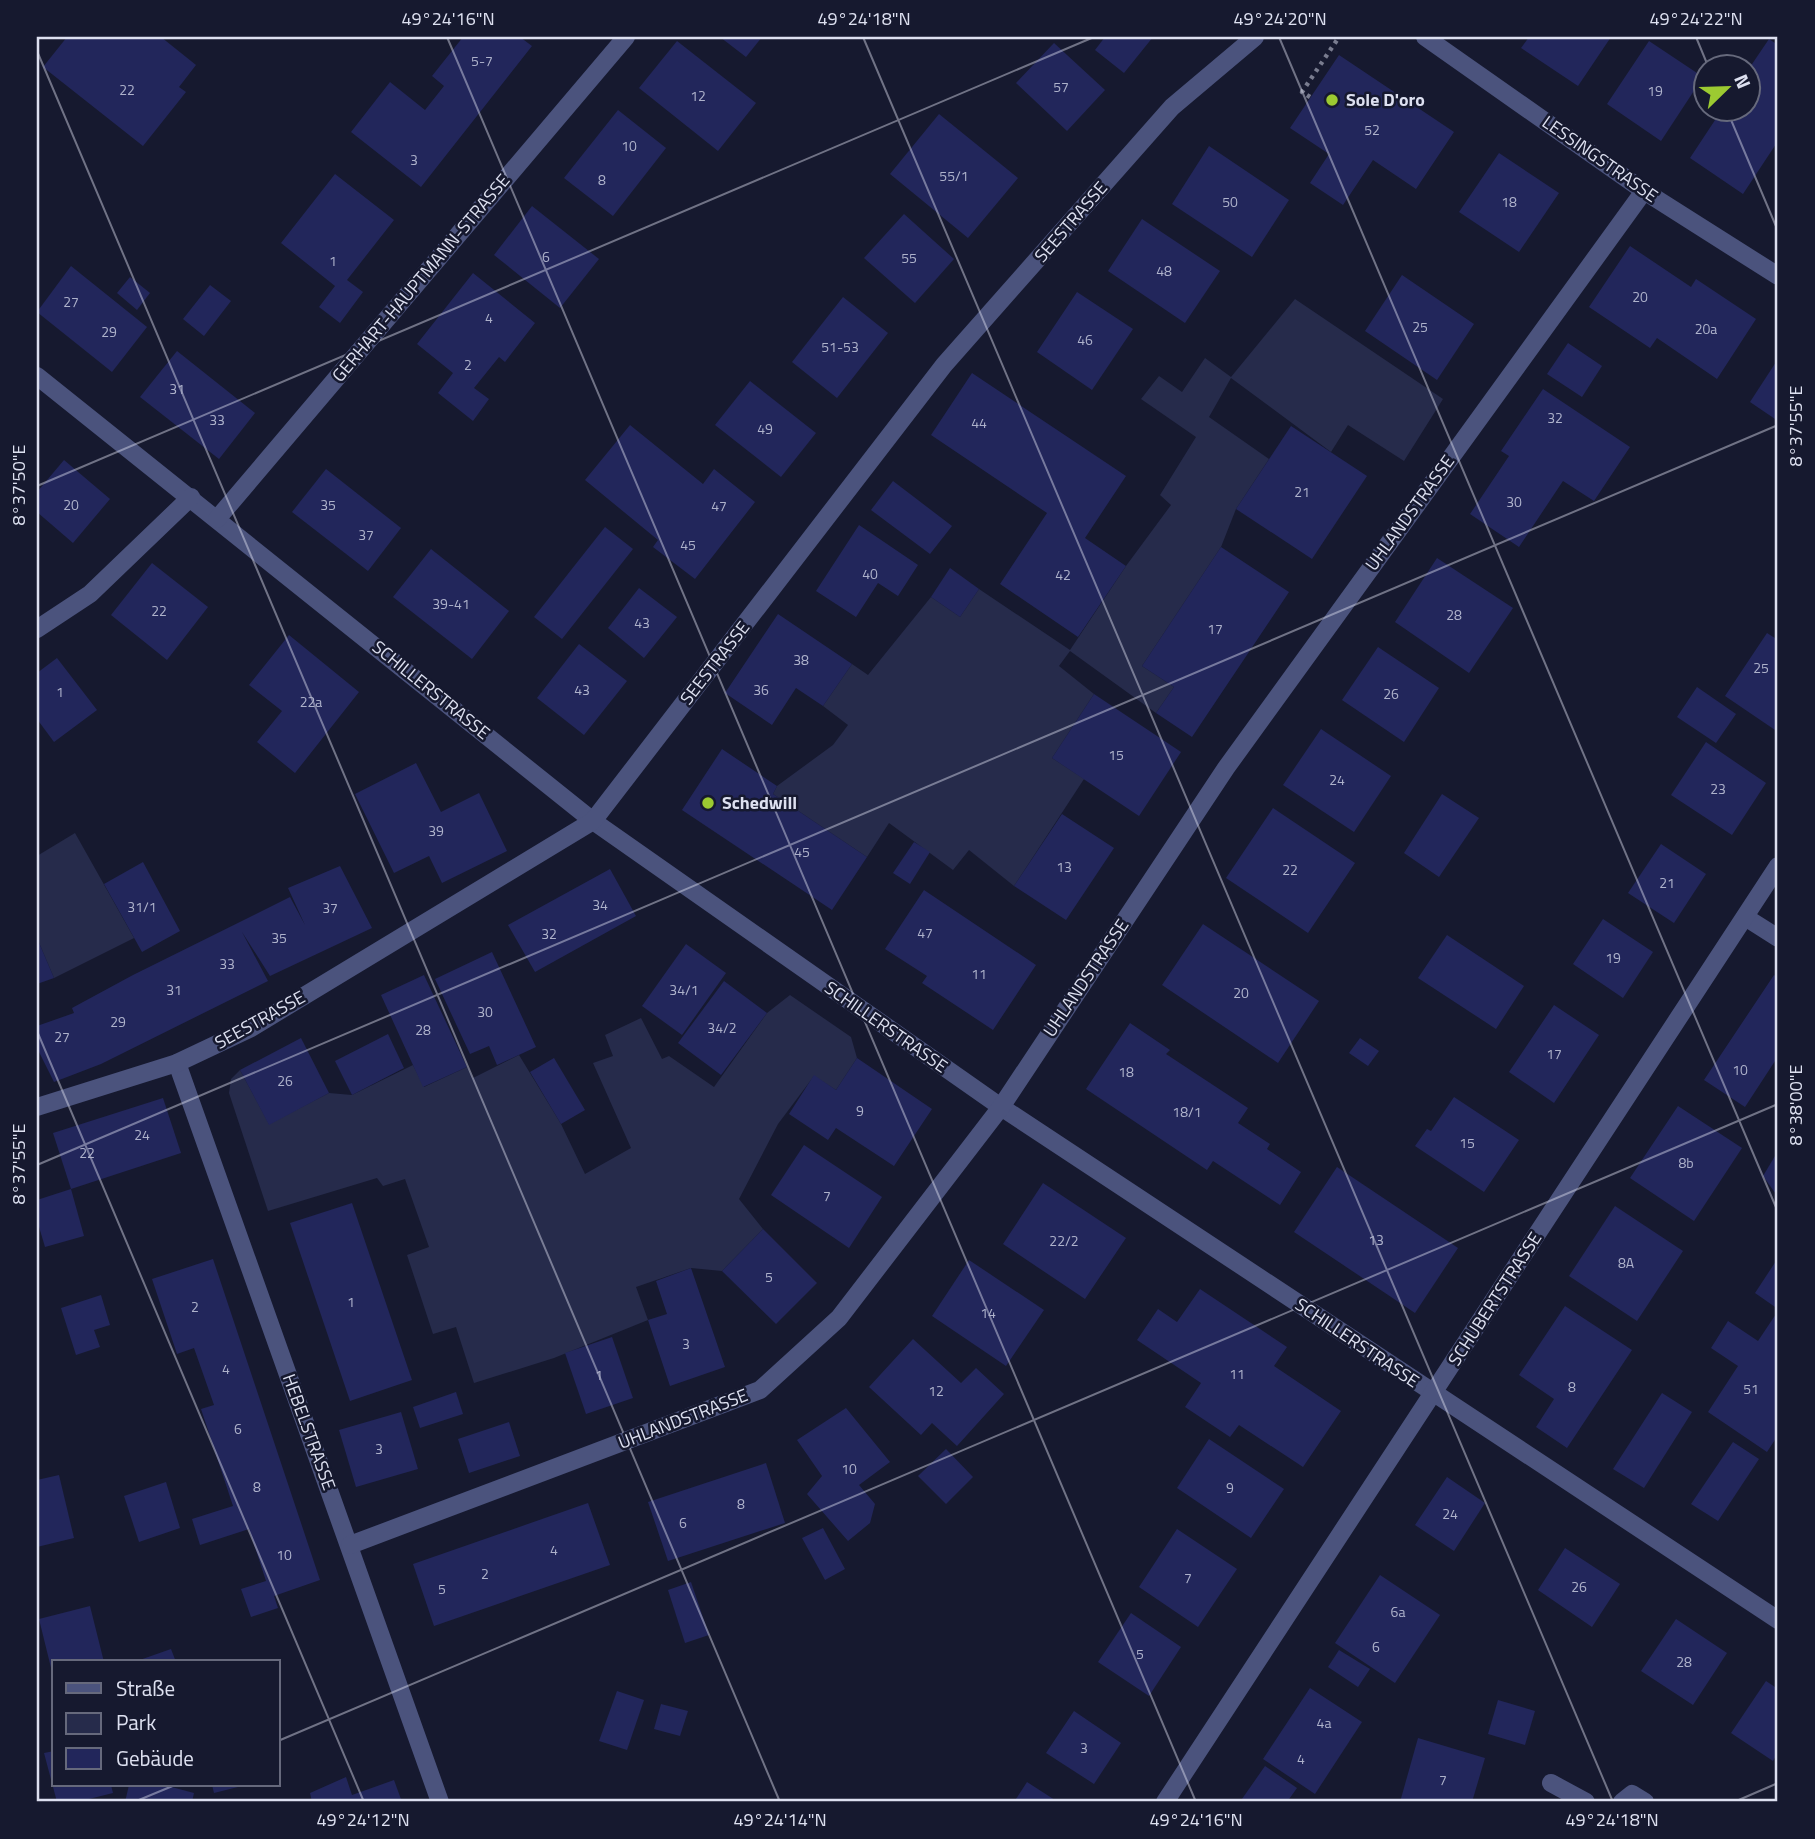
<svg xmlns="http://www.w3.org/2000/svg" width="1815" height="1839" font-family="'Titillium Web',sans-serif">
	<rect width="100%" height="100%" fill="#16192f"/>
	<!-- green -->
	<g fill="#262b4b">
		<path d="M1295,299L1443,399L1404,461L1348,425L1331,452L1231,378L1209,417L1269,459L1236,509L1221,547L1142,666L1174,687L1156,713L1070,651L1059,666L1094,694L1052,758L1084,779L1014,886L969,850L953,870L889,823L867,857L773,794L777,786L833,745L848,725L823,706L852,664L868,675L931,597L960,617L979,589L1070,650L1126,566L1171,505L1160,495L1196,437L1141,399L1159,376L1182,392L1205,358L1231,377Z"/>
		<path d="M75,833L134,938L54,978L37,938V856Z"/>
		<path d="M790,995L851,1037L857,1058L836,1090L814,1076L778,1124L739,1199L763,1229L722,1271L691,1268L636,1287L648,1320L554,1358L474,1383L456,1327L433,1334L407,1255L429,1247L405,1179L383,1186L377,1178L268,1211L229,1093L231,1079L240,1070L269,1124L329,1093L352,1095L413,1065L424,1087L467,1067L473,1078L519,1055L561,1124L585,1174L631,1148L593,1063L613,1056L605,1035L641,1018L662,1059L669,1056L714,1087L767,1013Z"/>
	</g>
	<!-- building -->
	<g fill="#22265b">
		<path d="M67,37H161L196,65L179,87L186,92L143,146L43,67Z"/>
		<path d="M463,37H520L532,46L421,187L351,132L390,82L425,110L444,86L432,76Z"/>
		<path d="M720,37H762L746,57Z"/>
		<path d="M1105,37H1153L1124,73L1095,50Z"/>
		<path d="M1529,37H1611L1578,86L1521,48Z"/>
		<path d="M1769,39L1778,45V141L1743,194L1690,158L1723,108H1748V70Z"/>
		<path d="M677,41L756,103L718,151L639,88Z"/>
		<path d="M1649,41L1703,77L1661,141L1607,104Z"/>
		<path d="M1054,43L1105,90L1067,131L1016,83Z"/>
		<path d="M1339,55L1454,132L1416,189L1373,160L1343,205L1310,183L1329,154L1290,128Z"/>
		<path d="M618,110L666,148L613,216L564,178Z"/>
		<path d="M939,114L1018,178L968,238L890,174Z"/>
		<path d="M1209,146L1289,200L1252,257L1172,204Z"/>
		<path d="M1499,153L1559,193L1519,252L1459,212Z"/>
		<path d="M335,174L394,220L347,280L363,292L340,323L319,307L335,286L281,243Z"/>
		<path d="M532,206L599,259L560,308L494,255Z"/>
		<path d="M904,214L954,259L915,303L864,258Z"/>
		<path d="M1142,219L1220,271L1185,323L1108,271Z"/>
		<path d="M1630,246L1691,287L1696,279L1756,319L1717,379L1657,338L1650,348L1589,307Z"/>
		<path d="M71,266L147,327L112,372L37,312Z"/>
		<path d="M473,273L535,323L505,362L499,357L474,388L489,399L473,421L438,393L453,373L417,344Z"/>
		<path d="M1402,275L1474,324L1437,380L1365,331Z"/>
		<path d="M130,277L150,293L137,310L117,293Z"/>
		<path d="M210,285L231,301L204,336L183,319Z"/>
		<path d="M1077,292L1133,329L1092,390L1037,352Z"/>
		<path d="M843,297L888,333L837,398L792,362Z"/>
		<path d="M1568,343L1602,366L1582,397L1547,374Z"/>
		<path d="M177,351L255,413L219,459L140,397Z"/>
		<path d="M1778,359V421L1750,402Z"/>
		<path d="M972,373L1126,476L1085,538L1126,566L1078,637L1000,584L1047,513L931,435Z"/>
		<path d="M750,381L816,433L781,477L715,425Z"/>
		<path d="M1543,389L1630,447L1594,501L1563,481L1519,547L1470,514L1509,456L1501,451Z"/>
		<path d="M630,425L703,484L714,469L755,502L695,579L653,547L658,540L585,480Z"/>
		<path d="M1291,426L1367,476L1312,559L1236,509Z"/>
		<path d="M64,460L110,499L73,543L37,512V492Z"/>
		<path d="M326,469L401,528L368,571L292,512Z"/>
		<path d="M893,481L952,526L930,554L871,510Z"/>
		<path d="M859,525L918,565L898,596L878,583L856,617L816,591Z"/>
		<path d="M605,527L633,549L562,639L534,617Z"/>
		<path d="M1221,547L1289,592L1192,737L1156,713L1174,687L1142,666Z"/>
		<path d="M431,549L509,611L472,659L393,597Z"/>
		<path d="M1437,558L1513,608L1469,673L1395,622Z"/>
		<path d="M152,563L208,607L167,660L111,615Z"/>
		<path d="M950,568L979,589L960,617L931,597Z"/>
		<path d="M639,588L677,617L644,658L608,628Z"/>
		<path d="M778,614L852,664L823,706L796,688L772,725L725,693Z"/>
		<path d="M1767,633L1778,640V732L1725,696Z"/>
		<path d="M289,635L359,692L295,773L257,742L282,711L249,685Z"/>
		<path d="M579,644L627,681L584,735L537,698Z"/>
		<path d="M1378,647L1439,688L1404,742L1342,700Z"/>
		<path d="M57,658L97,710L54,742L37,719V673Z"/>
		<path d="M1697,687L1736,714L1716,743L1677,717Z"/>
		<path d="M1094,694L1181,752L1139,816L1052,758Z"/>
		<path d="M1321,729L1391,776L1354,832L1283,785Z"/>
		<path d="M1706,742L1766,783L1732,835L1671,795Z"/>
		<path d="M722,749L777,786L773,794L867,857L832,910L682,810Z"/>
		<path d="M416,763L441,812L479,793L507,851L442,883L429,856L394,873L355,794Z"/>
		<path d="M1442,794L1479,818L1439,877L1404,853Z"/>
		<path d="M1273,808L1355,863L1308,933L1226,878Z"/>
		<path d="M1062,814L1114,848L1066,920L1014,886Z"/>
		<path d="M914,842L930,852L910,884L893,873Z"/>
		<path d="M1661,844L1706,874L1674,923L1628,893Z"/>
		<path d="M143,862L180,931L142,952L104,884Z"/>
		<path d="M340,866L372,928L270,976L242,932L268,981L101,1064L54,1082L37,1048V1026L74,1013L72,1008L133,975L290,897L305,925L288,888Z"/>
		<path d="M610,869L636,916L535,972L508,925Z"/>
		<path d="M924,890L1036,965L993,1030L922,983L927,976L885,949Z"/>
		<path d="M1603,919L1653,952L1623,998L1573,964Z"/>
		<path d="M1203,924L1319,1001L1278,1063L1162,985Z"/>
		<path d="M1447,935L1524,986L1496,1029L1418,978Z"/>
		<path d="M37,938L54,978L37,984Z"/>
		<path d="M686,944L726,973L682,1035L642,1006Z"/>
		<path d="M492,952L536,1047L497,1065L489,1046L470,1054L435,979Z"/>
		<path d="M424,975L467,1067L423,1087L381,995Z"/>
		<path d="M1774,975L1778,978V1063L1775,1061L1745,1107L1704,1080Z"/>
		<path d="M724,981L767,1013L721,1075L678,1043Z"/>
		<path d="M1554,1005L1599,1035L1554,1103L1509,1072Z"/>
		<path d="M1130,1023L1170,1050L1166,1054L1248,1108L1238,1123L1270,1144L1267,1149L1301,1172L1280,1205L1213,1161L1207,1170L1086,1089Z"/>
		<path d="M388,1034L404,1068L352,1095L335,1061Z"/>
		<path d="M301,1038L329,1093L269,1125L240,1070Z"/>
		<path d="M1360,1038L1379,1051L1368,1066L1349,1053Z"/>
		<path d="M554,1058L585,1110L561,1124L530,1072Z"/>
		<path d="M857,1058L932,1109L894,1166L836,1128L828,1140L789,1114L814,1075L836,1090Z"/>
		<path d="M1454,1097L1519,1140L1484,1192L1415,1146L1427,1129L1431,1131Z"/>
		<path d="M163,1098L181,1153L71,1189L53,1133Z"/>
		<path d="M1678,1106L1742,1148L1694,1221L1630,1178Z"/>
		<path d="M804,1145L882,1197L849,1248L771,1195Z"/>
		<path d="M1778,1151V1197L1763,1176Z"/>
		<path d="M1337,1167L1458,1248L1415,1313L1294,1232Z"/>
		<path d="M1043,1183L1126,1238L1085,1299L1003,1244Z"/>
		<path d="M71,1189L84,1236L45,1247L37,1220V1200Z"/>
		<path d="M352,1203L412,1380L350,1401L290,1223Z"/>
		<path d="M1615,1206L1683,1251L1637,1321L1569,1276Z"/>
		<path d="M763,1229L817,1283L776,1324L722,1271Z"/>
		<path d="M213,1259L320,1580L274,1596L278,1608L251,1617L241,1589L266,1581L249,1529L200,1545L192,1519L233,1506L201,1409L214,1405L194,1348L177,1354L152,1279Z"/>
		<path d="M969,1260L1044,1310L1006,1366L932,1316Z"/>
		<path d="M1776,1261L1778,1263V1309L1755,1293Z"/>
		<path d="M691,1268L725,1367L670,1386L648,1320L667,1314L656,1281Z"/>
		<path d="M1200,1289L1287,1347L1274,1366L1341,1411L1303,1467L1239,1425L1230,1437L1185,1407L1201,1383L1137,1340L1158,1309L1177,1322Z"/>
		<path d="M101,1295L110,1325L94,1330L100,1347L76,1355L61,1308Z"/>
		<path d="M1565,1306L1632,1350L1567,1448L1536,1427L1554,1399L1519,1375Z"/>
		<path d="M1778,1311V1435L1767,1452L1708,1412L1738,1366L1711,1348L1728,1321L1758,1341Z"/>
		<path d="M612,1337L633,1398L586,1414L565,1353Z"/>
		<path d="M913,1339L961,1383L976,1368L1004,1394L957,1446L932,1423L921,1435L869,1387Z"/>
		<path d="M456,1392L463,1414L420,1428L413,1407Z"/>
		<path d="M1662,1393L1692,1412L1644,1488L1613,1469Z"/>
		<path d="M846,1408L890,1462L859,1485L875,1504L870,1523L848,1541L807,1494L822,1476L797,1440Z"/>
		<path d="M401,1412L418,1469L356,1487L339,1430Z"/>
		<path d="M509,1422L520,1456L469,1473L458,1439Z"/>
		<path d="M1209,1439L1284,1489L1251,1538L1177,1488Z"/>
		<path d="M1733,1442L1759,1459L1718,1521L1691,1504Z"/>
		<path d="M946,1449L973,1477L946,1504L918,1476Z"/>
		<path d="M766,1463L785,1523L668,1561L648,1502Z"/>
		<path d="M59,1475L74,1538L37,1547V1480Z"/>
		<path d="M1447,1477L1485,1503L1454,1551L1415,1525Z"/>
		<path d="M166,1482L180,1528L139,1542L124,1496Z"/>
		<path d="M588,1503L610,1565L434,1626L413,1564Z"/>
		<path d="M823,1528L845,1569L825,1580L802,1538Z"/>
		<path d="M1177,1529L1237,1569L1198,1627L1139,1587Z"/>
		<path d="M1565,1548L1620,1584L1592,1627L1538,1590Z"/>
		<path d="M1380,1575L1440,1615L1395,1683L1335,1643Z"/>
		<path d="M691,1582L709,1635L685,1643L668,1590Z"/>
		<path d="M90,1606L104,1662H54L53,1676L39,1619Z"/>
		<path d="M1131,1613L1181,1647L1149,1696L1098,1662Z"/>
		<path d="M1676,1619L1727,1653L1693,1705L1641,1671Z"/>
		<path d="M171,1649L176,1662H134Z"/>
		<path d="M1339,1650L1370,1669L1358,1687L1328,1667Z"/>
		<path d="M1766,1681L1778,1689V1752L1773,1761L1731,1733Z"/>
		<path d="M1310,1688L1362,1722L1315,1794L1263,1759Z"/>
		<path d="M617,1691L644,1700L627,1750L599,1741Z"/>
		<path d="M1498,1700L1535,1711L1525,1745L1488,1734Z"/>
		<path d="M661,1704L688,1711L680,1736L654,1729Z"/>
		<path d="M1074,1711L1121,1743L1094,1784L1046,1753Z"/>
		<path d="M1418,1738L1485,1758L1472,1802H1400Z"/>
		<path d="M54,1751V1785H111L113,1793L77,1802H57L44,1753Z"/>
		<path d="M1265,1766L1297,1788L1287,1802H1246L1242,1799Z"/>
		<path d="M346,1777L352,1795L394,1780L402,1802H312L310,1793Z"/>
		<path d="M1027,1782L1058,1802H1014Z"/>
		<path d="M129,1785H164L194,1793L192,1802H125Z"/>
		<path d="M212,1785H242V1786L214,1793Z"/>
	</g>
	<g fill="none" stroke-linecap="round" stroke-linejoin="round">
		<!-- path -->
		<path stroke="#797c8f" stroke-width="4.5" stroke-dasharray="3.5 5" stroke-linecap="butt" d="M1310,97L1302,92L1339,37"/>
		<!-- street -->
		<g stroke="#4b537d" stroke-width="18">
			<path d="M1425,37L1644,191L1778,276"/>
			<path d="M37,376L593,821L1001,1107L1778,1620"/>
			<path d="M217,519L626,37"/>
			<path d="M37,629L90,594L191,497"/>
			<path d="M1745,917L1778,938"/>
			<path d="M177,1063L440,1802"/>
			<path d="M37,1107L177,1063L251,1028L593,821L944,365L1172,107L1255,37"/>
			<path d="M350,1545L760,1390L839,1318L1001,1107L1226,768L1644,191"/>
			<path d="M1551,1783L1586,1802"/>
			<path d="M1165,1802L1778,866"/>
			<path d="M1622,1802L1632,1794L1645,1802"/>
		</g>
	</g>
	<!-- ticks -->
	<path fill="none" stroke="#dde0f0" stroke-width="2" stroke-opacity="0.45" d="M447,37L1196,1802M863,37L1613,1802M1279,37L1778,1212M1696,37L1708,66M37,51L780,1802M1726,108L1778,231M37,486L1094,37M37,1031L364,1802M37,1165L1778,425M278,1741L1778,1104M134,1802L175,1785M1734,1802L1778,1783"/>
	<!-- markers -->
	<g fill="#9cca31" stroke="#16192f" stroke-width="2.5">
		<circle cx="1332" cy="100" r="7"/>
		<circle cx="708" cy="803" r="7"/>
	</g>
	<g text-anchor="middle" stroke-width="5" stroke-linejoin="round" paint-order="stroke">
		<!-- number labels -->
		<g font-size="14" fill="#aeb2cb">
			<text x="482" y="66">5-7</text>
			<text x="1061" y="92">57</text>
			<text x="127" y="95">22</text>
			<text x="1655" y="96">19</text>
			<text x="698" y="101">12</text>
			<text x="1372" y="135">52</text>
			<text x="629" y="151">10</text>
			<text x="414" y="165">3</text>
			<text x="954" y="181">55/1</text>
			<text x="602" y="185">8</text>
			<text x="1230" y="207">50</text>
			<text x="1509" y="207">18</text>
			<text x="546" y="262">6</text>
			<text x="909" y="263">55</text>
			<text x="333" y="266">1</text>
			<text x="1164" y="276">48</text>
			<text x="1640" y="302">20</text>
			<text x="71" y="307">27</text>
			<text x="489" y="323">4</text>
			<text x="1420" y="332">25</text>
			<text x="1706" y="334">20a</text>
			<text x="109" y="337">29</text>
			<text x="1085" y="345">46</text>
			<text x="840" y="352">51-53</text>
			<text x="468" y="370">2</text>
			<text x="177" y="394">31</text>
			<text x="1555" y="423">32</text>
			<text x="217" y="425">33</text>
			<text x="979" y="428">44</text>
			<text x="765" y="434">49</text>
			<text x="1302" y="497">21</text>
			<text x="1514" y="507">30</text>
			<text x="71" y="510">20</text>
			<text x="328" y="510">35</text>
			<text x="719" y="511">47</text>
			<text x="366" y="540">37</text>
			<text x="688" y="550">45</text>
			<text x="870" y="579">40</text>
			<text x="1063" y="580">42</text>
			<text x="451" y="609">39-41</text>
			<text x="159" y="616">22</text>
			<text x="1454" y="620">28</text>
			<text x="642" y="628">43</text>
			<text x="1215" y="634">17</text>
			<text x="801" y="665">38</text>
			<text x="1761" y="673">25</text>
			<text x="582" y="695">43</text>
			<text x="761" y="695">36</text>
			<text x="60" y="697">1</text>
			<text x="1391" y="699">26</text>
			<text x="311" y="707">22a</text>
			<text x="1116" y="760">15</text>
			<text x="1337" y="785">24</text>
			<text x="1718" y="794">23</text>
			<text x="436" y="836">39</text>
			<text x="802" y="857">45</text>
			<text x="1064" y="872">13</text>
			<text x="1290" y="875">22</text>
			<text x="1667" y="888">21</text>
			<text x="600" y="910">34</text>
			<text x="142" y="912">31/1</text>
			<text x="330" y="913">37</text>
			<text x="925" y="938">47</text>
			<text x="549" y="939">32</text>
			<text x="279" y="943">35</text>
			<text x="1613" y="963">19</text>
			<text x="227" y="969">33</text>
			<text x="979" y="979">11</text>
			<text x="174" y="995">31</text>
			<text x="684" y="995">34/1</text>
			<text x="1241" y="998">20</text>
			<text x="485" y="1017">30</text>
			<text x="118" y="1027">29</text>
			<text x="722" y="1033">34/2</text>
			<text x="423" y="1035">28</text>
			<text x="62" y="1042">27</text>
			<text x="1554" y="1059">17</text>
			<text x="1740" y="1075">10</text>
			<text x="1126" y="1077">18</text>
			<text x="285" y="1086">26</text>
			<text x="860" y="1116">9</text>
			<text x="1187" y="1117">18/1</text>
			<text x="142" y="1140">24</text>
			<text x="1467" y="1148">15</text>
			<text x="87" y="1158">22</text>
			<text x="1686" y="1168">8b</text>
			<text x="827" y="1201">7</text>
			<text x="1376" y="1245">13</text>
			<text x="1064" y="1246">22/2</text>
			<text x="1626" y="1268">8A</text>
			<text x="769" y="1282">5</text>
			<text x="351" y="1307">1</text>
			<text x="195" y="1312">2</text>
			<text x="988" y="1318">14</text>
			<text x="686" y="1349">3</text>
			<text x="226" y="1374">4</text>
			<text x="1237" y="1379">11</text>
			<text x="599" y="1380">1</text>
			<text x="1572" y="1392">8</text>
			<text x="1751" y="1394">51</text>
			<text x="936" y="1396">12</text>
			<text x="238" y="1434">6</text>
			<text x="379" y="1454">3</text>
			<text x="849" y="1474">10</text>
			<text x="257" y="1492">8</text>
			<text x="1230" y="1493">9</text>
			<text x="741" y="1509">8</text>
			<text x="1450" y="1519">24</text>
			<text x="683" y="1528">6</text>
			<text x="554" y="1555">4</text>
			<text x="284" y="1560">10</text>
			<text x="485" y="1579">2</text>
			<text x="1188" y="1583">7</text>
			<text x="1579" y="1592">26</text>
			<text x="442" y="1594">5</text>
			<text x="1398" y="1617">6a</text>
			<text x="1376" y="1652">6</text>
			<text x="1140" y="1659">5</text>
			<text x="1684" y="1667">28</text>
			<text x="1324" y="1728">4a</text>
			<text x="1084" y="1753">3</text>
			<text x="1301" y="1764">4</text>
			<text x="1443" y="1785">7</text>
		</g>
		<!-- poi labels -->
		<g font-size="18" font-weight="bold" fill="#dde0f0" stroke="#16192f" text-anchor="start">
			<text x="1346" y="106">Sole D'oro</text>
			<text x="722" y="809">Schedwill</text>
		</g>
		<!-- street labels -->
		<g font-size="18" fill="#dde0f0" stroke="#16192f">
			<text transform="translate(1600 159) rotate(35)" y="6">LESSINGSTRASSE</text>
			<text transform="translate(1071 222) rotate(-49)" y="6">SEESTRASSE</text>
			<text transform="translate(421 278) rotate(-50)" y="6">GERHART-HAUPTMANN-STRASSE</text>
			<text transform="translate(1410 513) rotate(-54)" y="6">UHLANDSTRASSE</text>
			<text transform="translate(715 663) rotate(-52)" y="6">SEESTRASSE</text>
			<text transform="translate(431 690) rotate(39)" y="6">SCHILLERSTRASSE</text>
			<text transform="translate(1086 978) rotate(-56)" y="6">UHLANDSTRASSE</text>
			<text transform="translate(260 1020) rotate(-29)" y="6">SEESTRASSE</text>
			<text transform="translate(886 1027) rotate(35)" y="6">SCHILLERSTRASSE</text>
			<text transform="translate(1495 1299) rotate(-57)" y="6">SCHUBERTSTRASSE</text>
			<text transform="translate(1357 1343) rotate(34)" y="6">SCHILLERSTRASSE</text>
			<text transform="translate(683 1419) rotate(-21)" y="6">UHLANDSTRASSE</text>
			<text transform="translate(309 1432) rotate(70)" y="6">HEBELSTRASSE</text>
		</g>
	</g>
	<!-- border -->
	<rect width="1815" height="1839" fill="none" stroke="#16192f" stroke-width="77"/>
	<!-- legend -->
	<rect x="52" y="1660" width="228" height="126" fill="#16192f" stroke="#66697c" stroke-width="2"/>
	<rect x="66" y="1683" width="35" height="10" fill="#4b537d" stroke="#66697c" stroke-width="2"/>
	<text x="116" y="1696" font-size="21" fill="#dde0f0">Straße</text>
	<rect x="66" y="1713" width="35" height="21" fill="#262b4b" stroke="#66697c" stroke-width="2"/>
	<text x="116" y="1730" font-size="21" fill="#dde0f0">Park</text>
	<rect x="66" y="1748" width="35" height="21" fill="#22265b" stroke="#66697c" stroke-width="2"/>
	<text x="116" y="1766" font-size="21" fill="#dde0f0">Gebäude</text>
	<!-- north arrow -->
	<g transform="translate(1727 88) rotate(67)"><circle r="33" fill="#16192f" stroke="#66697c" stroke-width="2"/>
	<path d="M0-5L12 26L0 18L-12 26Z" fill="#9cca31"/>
	<text y="-10" font-size="19" font-weight="bold" text-anchor="middle" fill="#dde0f0">N</text>
	</g>
	<rect x="38" y="38" width="1738" height="1762" fill="none" stroke="#dde0f0" stroke-width="2.5"/>
	<g font-size="18" text-anchor="middle" fill="#dde0f0">
		<text x="448" y="25">49°24'16"N</text>
		<text x="864" y="25">49°24'18"N</text>
		<text x="1280" y="25">49°24'20"N</text>
		<text x="1696" y="25">49°24'22"N</text>
		<text transform="translate(1796 426) rotate(-90)" y="6">8°37'55"E</text>
		<text transform="translate(19 485) rotate(-90)" y="6">8°37'50"E</text>
		<text transform="translate(1796 1105) rotate(-90)" y="6">8°38'00"E</text>
		<text transform="translate(19 1164) rotate(-90)" y="6">8°37'55"E</text>
		<text x="363" y="1826">49°24'12"N</text>
		<text x="780" y="1826">49°24'14"N</text>
		<text x="1196" y="1826">49°24'16"N</text>
		<text x="1612" y="1826">49°24'18"N</text>
	</g>
</svg>
